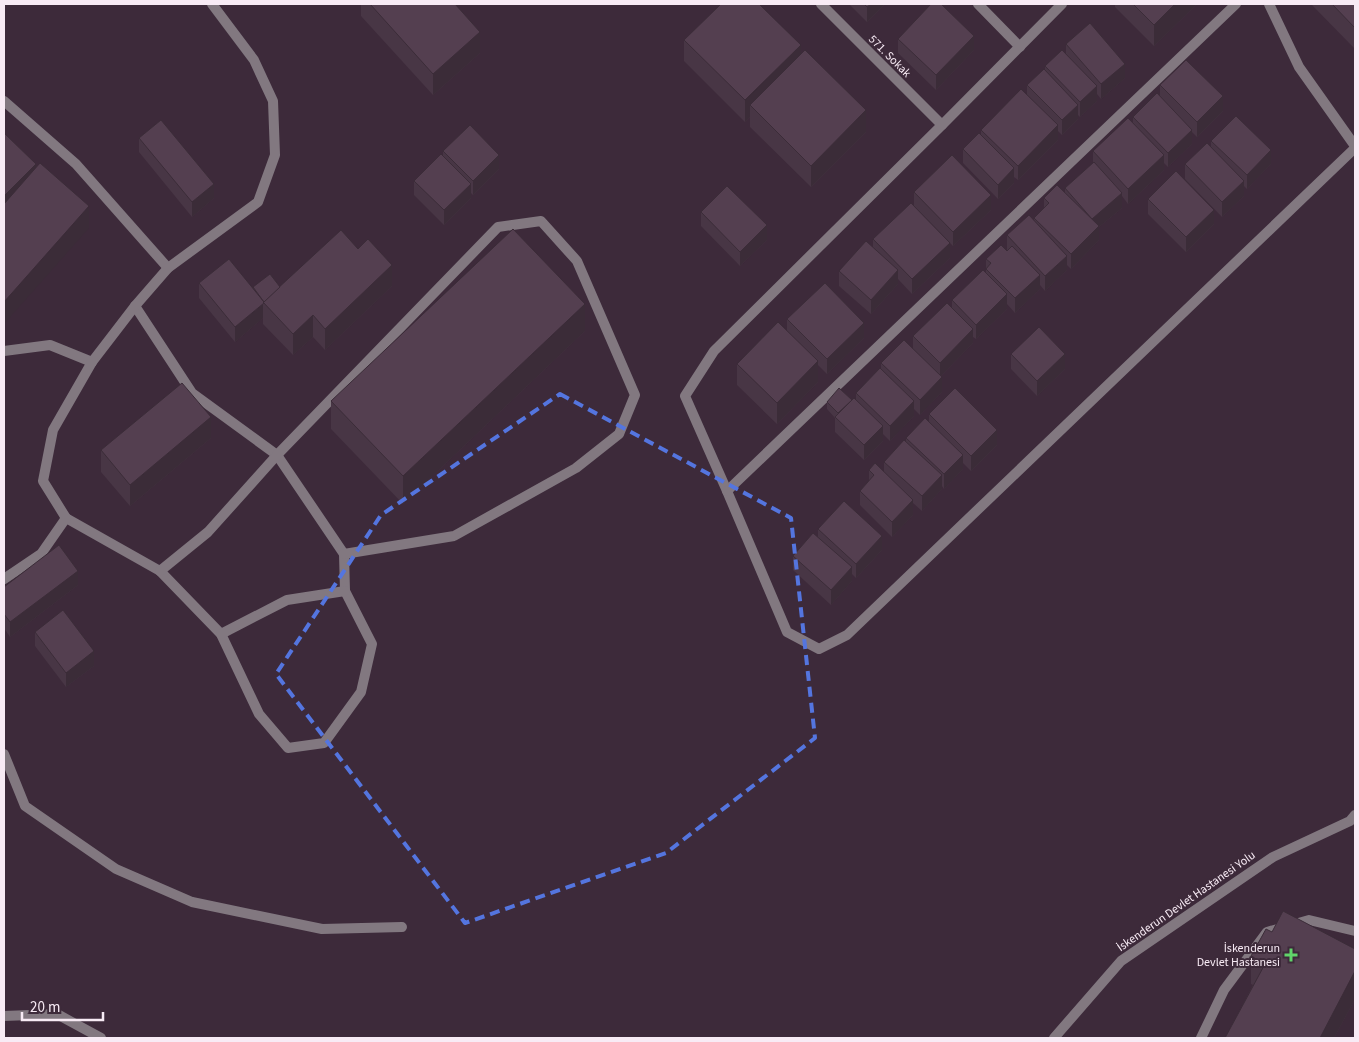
<svg xmlns="http://www.w3.org/2000/svg" width="1359" height="1042" font-family="'Source Sans 3',sans-serif">
	<rect width="100%" height="100%" fill="#3d2a3a"/>
	<g fill="none" stroke-linecap="round" stroke-linejoin="round">
		<!-- service -->
		<g stroke="#827880" stroke-width="10">
			<path d="M4,101L76,164L168,268"/>
			<path d="M4,351L50,345L92,362"/>
			<path d="M66,518L160,571L221,634L259,714L288,748L324,743L361,692L372,644L345,591L344,554L277,455L192,393L135,306"/>
			<path d="M160,571L208,532L277,455L498,227L541,221L577,261L635,395L619,434L576,468L454,536L344,554"/>
			<path d="M4,579L41,554L66,518L43,481L53,430L92,362L135,306L168,268L258,202L275,155L273,101L254,60L212,4"/>
			<path d="M221,634L287,600L345,591"/>
			<path d="M4,754L25,806L116,869L192,902L322,929L402,927"/>
			<path d="M1201,1038L1224,990L1267,932L1309,920L1355,931"/>
		</g>
		<!-- minor -->
		<g stroke="#827880" stroke-width="10">
			<path d="M821,4L942,125"/>
			<path d="M978,4L1020,47"/>
			<path d="M1062,4L942,125L714,351L685,396L727,491L787,632L819,649L847,635L1355,148"/>
			<path d="M1269,4L1299,67L1355,146"/>
			<path d="M727,491L1236,4"/>
			<path d="M4,1016L57,1014L101,1038"/>
			<path d="M1054,1038L1121,961L1273,857L1350,821L1355,815"/>
		</g>
	</g>
	<!-- wall -->
	<g fill="#483645">
		<path d="M361,4H455L480,53L433,95L361,16Z"/>
		<path d="M849,4H885L867,22Z"/>
		<path d="M1115,4H1197L1154,46L1115,7Z"/>
		<path d="M1311,4H1355V49Z"/>
		<path d="M898,39L974,50L936,90L898,53Z"/>
		<path d="M684,40L801,54L866,132L811,187L750,127V117L745,122L684,61Z"/>
		<path d="M1066,44L1125,78L1101,99L1097,94V101L1080,117L1078,115V119L1062,135L1058,131V140L1018,180L1014,177V183L998,199L963,163V149L981,134V130L1027,95V85L1045,70V66L1066,54Z"/>
		<path d="M1160,85L1223,111L1197,137L1192,132V144L1168,167L1164,163V170L1128,204L1122,196V208L1099,227V240L1071,269L1067,265V270L1045,291L1040,285V289L1015,313L1007,304V309L976,339L973,337V343L941,376L942,392L920,415L914,409V416L890,441L883,434V441L864,460L835,432V418L827,409V402L856,400V393L881,369V363L913,349V336L952,308V300L986,273V259L1008,251L1007,250V235L1034,221V218L1044,208V198L1065,193V188L1093,163V151L1133,122V117L1160,97Z"/>
		<path d="M139,138L214,198L192,217L139,152Z"/>
		<path d="M1211,141L1271,164L1247,189L1244,186V196L1222,217L1185,179V164L1211,148Z"/>
		<path d="M443,151L499,169L473,195L471,193V198L444,225L414,195V181L443,156Z"/>
		<path d="M914,192L991,210L953,246L914,206Z"/>
		<path d="M1148,199L1214,224L1186,252L1148,214Z"/>
		<path d="M701,212L767,240L740,266L701,226Z"/>
		<path d="M873,239L950,258L912,294L898,279V284L871,314L839,286V271L873,247Z"/>
		<path d="M199,283L253,288L280,287L392,286L325,350L313,337L293,355L263,324V318L235,342L199,298Z"/>
		<path d="M787,319L864,338L827,374L818,365V382L777,424L737,385V364L787,331Z"/>
		<path d="M585,331L403,504L331,429V401Z"/>
		<path d="M1011,354L1065,369L1037,396L1011,369Z"/>
		<path d="M929,414L997,445L971,471L963,463V469L944,489L942,486V489L922,511L913,503V515L892,537L860,505V491L869,481V470L884,472V462L906,442V438L929,422Z"/>
		<path d="M211,438L130,506L101,472V450Z"/>
		<path d="M818,529L882,550L856,578L852,574V581L831,605L793,570V556L818,537Z"/>
		<path d="M78,585L10,637L4,628V587Z"/>
		<path d="M35,632L94,666L66,687L35,646Z"/>
		<path d="M1251,956L1355,999L1334,1038H1225L1253,985L1251,984Z"/>
	</g>
	<!-- shaded-wall -->
	<g fill="#3b2c38">
		<path d="M871,4H885L867,22V7Z"/>
		<path d="M1175,4H1197L1154,46V25Z"/>
		<path d="M480,32V53L433,95V74Z"/>
		<path d="M974,36V50L936,90V75Z"/>
		<path d="M801,45V66L750,105V117L745,122V100Z"/>
		<path d="M1125,64V78L1101,99V84Z"/>
		<path d="M1097,86V101L1080,117V102Z"/>
		<path d="M1223,96V111L1197,137V122Z"/>
		<path d="M1078,105V119L1062,135V120Z"/>
		<path d="M866,110V132L811,187V166Z"/>
		<path d="M1058,125V140L1018,180V166Z"/>
		<path d="M1192,130V144L1168,167V153Z"/>
		<path d="M1271,150V164L1247,189V175Z"/>
		<path d="M499,155V169L473,195V181Z"/>
		<path d="M1164,155V170L1128,204V189Z"/>
		<path d="M36,164V178L4,211V196Z"/>
		<path d="M1014,168V183L998,199V185Z"/>
		<path d="M1244,181V196L1222,217V202Z"/>
		<path d="M214,184V198L192,217V202Z"/>
		<path d="M471,184V198L444,225V210Z"/>
		<path d="M1122,193V208L1099,227V240L1071,269V254L1092,232V219Z"/>
		<path d="M991,195V210L953,246V232Z"/>
		<path d="M89,206V228L4,324V302Z"/>
		<path d="M1214,210V224L1186,252V237Z"/>
		<path d="M767,225V240L740,266V252Z"/>
		<path d="M950,243V258L912,294V279Z"/>
		<path d="M1067,256V270L1045,291V276Z"/>
		<path d="M392,265V286L325,350V329Z"/>
		<path d="M898,270V284L871,314V300Z"/>
		<path d="M1040,275V289L1015,313V298Z"/>
		<path d="M1007,294V309L976,339V325Z"/>
		<path d="M263,304V318L235,342V327Z"/>
		<path d="M585,304V331L403,504V476Z"/>
		<path d="M313,315V337L293,355V334Z"/>
		<path d="M864,323V338L827,374V359Z"/>
		<path d="M973,329V343L940,377V363Z"/>
		<path d="M1065,354V369L1037,396V381Z"/>
		<path d="M818,361V382L777,424V403Z"/>
		<path d="M942,377V392L920,415V400Z"/>
		<path d="M914,401V416L890,441V426Z"/>
		<path d="M211,417V438L130,506V485Z"/>
		<path d="M883,426V441L864,460V445Z"/>
		<path d="M997,430V445L971,471V456Z"/>
		<path d="M963,455V469L944,489V474Z"/>
		<path d="M942,475V489L922,511V496Z"/>
		<path d="M913,500V515L892,537V522Z"/>
		<path d="M882,536V550L856,578V564Z"/>
		<path d="M852,567V581L831,605V590Z"/>
		<path d="M78,571V585L10,637V622Z"/>
		<path d="M94,651V666L66,687V673Z"/>
		<path d="M1355,971V999L1334,1038H1320Z"/>
	</g>
	<!-- building -->
	<g fill="#543f50" stroke="#3b2c38">
		<path d="M370,4H455L480,32L433,74Z"/>
		<path d="M721,4H759L801,45L745,100L684,40Z"/>
		<path d="M864,4H871L867,7Z"/>
		<path d="M931,4H941L974,36L936,75L898,39Z"/>
		<path d="M1133,4H1175L1154,25Z"/>
		<path d="M1332,4H1355V28Z"/>
		<path d="M1090,23L1125,64L1101,84L1066,44Z"/>
		<path d="M805,50L866,110L811,166L750,105Z"/>
		<path d="M1062,50L1097,86L1080,102L1045,66Z"/>
		<path d="M1186,60L1223,96L1197,122L1160,85Z"/>
		<path d="M1044,69L1078,105L1062,120L1027,85Z"/>
		<path d="M1021,89L1058,125L1018,166L981,130Z"/>
		<path d="M1157,93L1192,130L1168,153L1133,117Z"/>
		<path d="M1236,116L1271,150L1247,175L1211,141Z"/>
		<path d="M1128,118L1164,155L1128,189L1093,151Z"/>
		<path d="M161,120L214,184L192,202L139,138Z"/>
		<path d="M470,125L499,155L473,181L443,151Z"/>
		<path d="M4,133L36,164L4,196Z"/>
		<path d="M979,133L1014,168L998,185L963,149Z"/>
		<path d="M1207,143L1244,181L1222,202L1185,164Z"/>
		<path d="M441,154L471,184L444,210L414,181Z"/>
		<path d="M952,155L991,195L953,232L914,192Z"/>
		<path d="M1094,162L1122,193L1092,219L1065,188Z"/>
		<path d="M40,163L89,206L4,302V204Z"/>
		<path d="M1176,171L1214,210L1186,237L1148,199Z"/>
		<path d="M1057,185L1099,226L1071,254L1034,218L1049,203L1044,198Z"/>
		<path d="M727,186L767,225L740,252L701,212Z"/>
		<path d="M911,203L950,243L912,279L873,239Z"/>
		<path d="M1029,215L1067,256L1045,276L1007,235Z"/>
		<path d="M513,229L585,304L403,476L331,401Z"/>
		<path d="M341,230L358,249L368,239L392,265L325,329L313,315L293,334L263,302Z"/>
		<path d="M866,241L898,270L871,300L839,271Z"/>
		<path d="M1001,245L1007,251L1012,246L1040,275L1015,298L986,269L991,263L986,259Z"/>
		<path d="M229,259L264,302H263L264,303L235,327L199,283Z"/>
		<path d="M983,270L1007,294L976,325L952,300Z"/>
		<path d="M270,274L280,287L264,302L253,287Z"/>
		<path d="M825,283L864,323L827,359L787,319Z"/>
		<path d="M947,303L973,329L940,363L913,336Z"/>
		<path d="M778,322L818,361L777,403L737,364Z"/>
		<path d="M1039,327L1065,354L1037,381L1011,354Z"/>
		<path d="M904,340L942,377L920,400L881,363Z"/>
		<path d="M880,368L914,401L890,426L856,393Z"/>
		<path d="M182,383L211,417L130,485L101,450Z"/>
		<path d="M839,388L852,400L838,413L827,402Z"/>
		<path d="M955,388L997,430L971,456L929,414Z"/>
		<path d="M854,398L883,426L864,445L835,417Z"/>
		<path d="M925,418L963,455L944,474L906,438Z"/>
		<path d="M904,440L942,475L922,496L884,462Z"/>
		<path d="M875,463L913,500L892,522L860,491L874,475L869,470Z"/>
		<path d="M844,501L882,536L856,564L818,529Z"/>
		<path d="M813,533L852,567L831,590L793,556Z"/>
		<path d="M59,545L78,571L10,622L4,614V587Z"/>
		<path d="M63,610L94,651L66,673L35,632Z"/>
		<path d="M1283,911L1355,949V971L1320,1038H1225L1265,964L1251,956L1266,929L1272,932Z"/>
	</g>
	<!-- marked area -->
	<path fill="none" stroke="#5475df" stroke-width="4" stroke-dasharray="10 6" stroke-linejoin="round" d="M560,394L791,518L815,738L666,853L465,923L276,674L381,515Z"/>
	<!-- markers -->
	<path fill="#61d46a" stroke="#3d2a3a" stroke-width="2" d="M1288.5 947.5h5v5h5v5h-5v5h-5v-5h-5v-5h5z"/>
	<g text-anchor="middle" stroke-width="4" stroke-linejoin="round" paint-order="stroke">
		<!-- street labels -->
		<g font-size="12" fill="#f8ebf5" stroke="#3d2a3a">
			<text transform="translate(890 56) rotate(45)" y="4">571. Sokak</text>
			<text transform="translate(1186 901) rotate(-35)" y="4">İskenderun Devlet Hastanesi Yolu</text>
		</g>
		<!-- poi labels -->
		<g font-size="12" fill="#f8ebf5" stroke="#3d2a3a" text-anchor="end">
			<text x="1280" y="952">İskenderun<tspan x="1280" dy="14">Devlet Hastanesi</tspan></text>
		</g>
	</g>
	<!-- border -->
	<rect width="1359" height="1042" fill="none" stroke="#f8ebf5" stroke-width="10"/>
	<!-- scale -->
	<path d="M22 1012v8h81v-8" fill="none" stroke="#f8ebf5" stroke-width="2.5"/>
	<text x="30" y="1012" font-size="15" fill="#f8ebf5" stroke="#3d2a3a" stroke-width="4" paint-order="stroke">20 m</text>
</svg>
